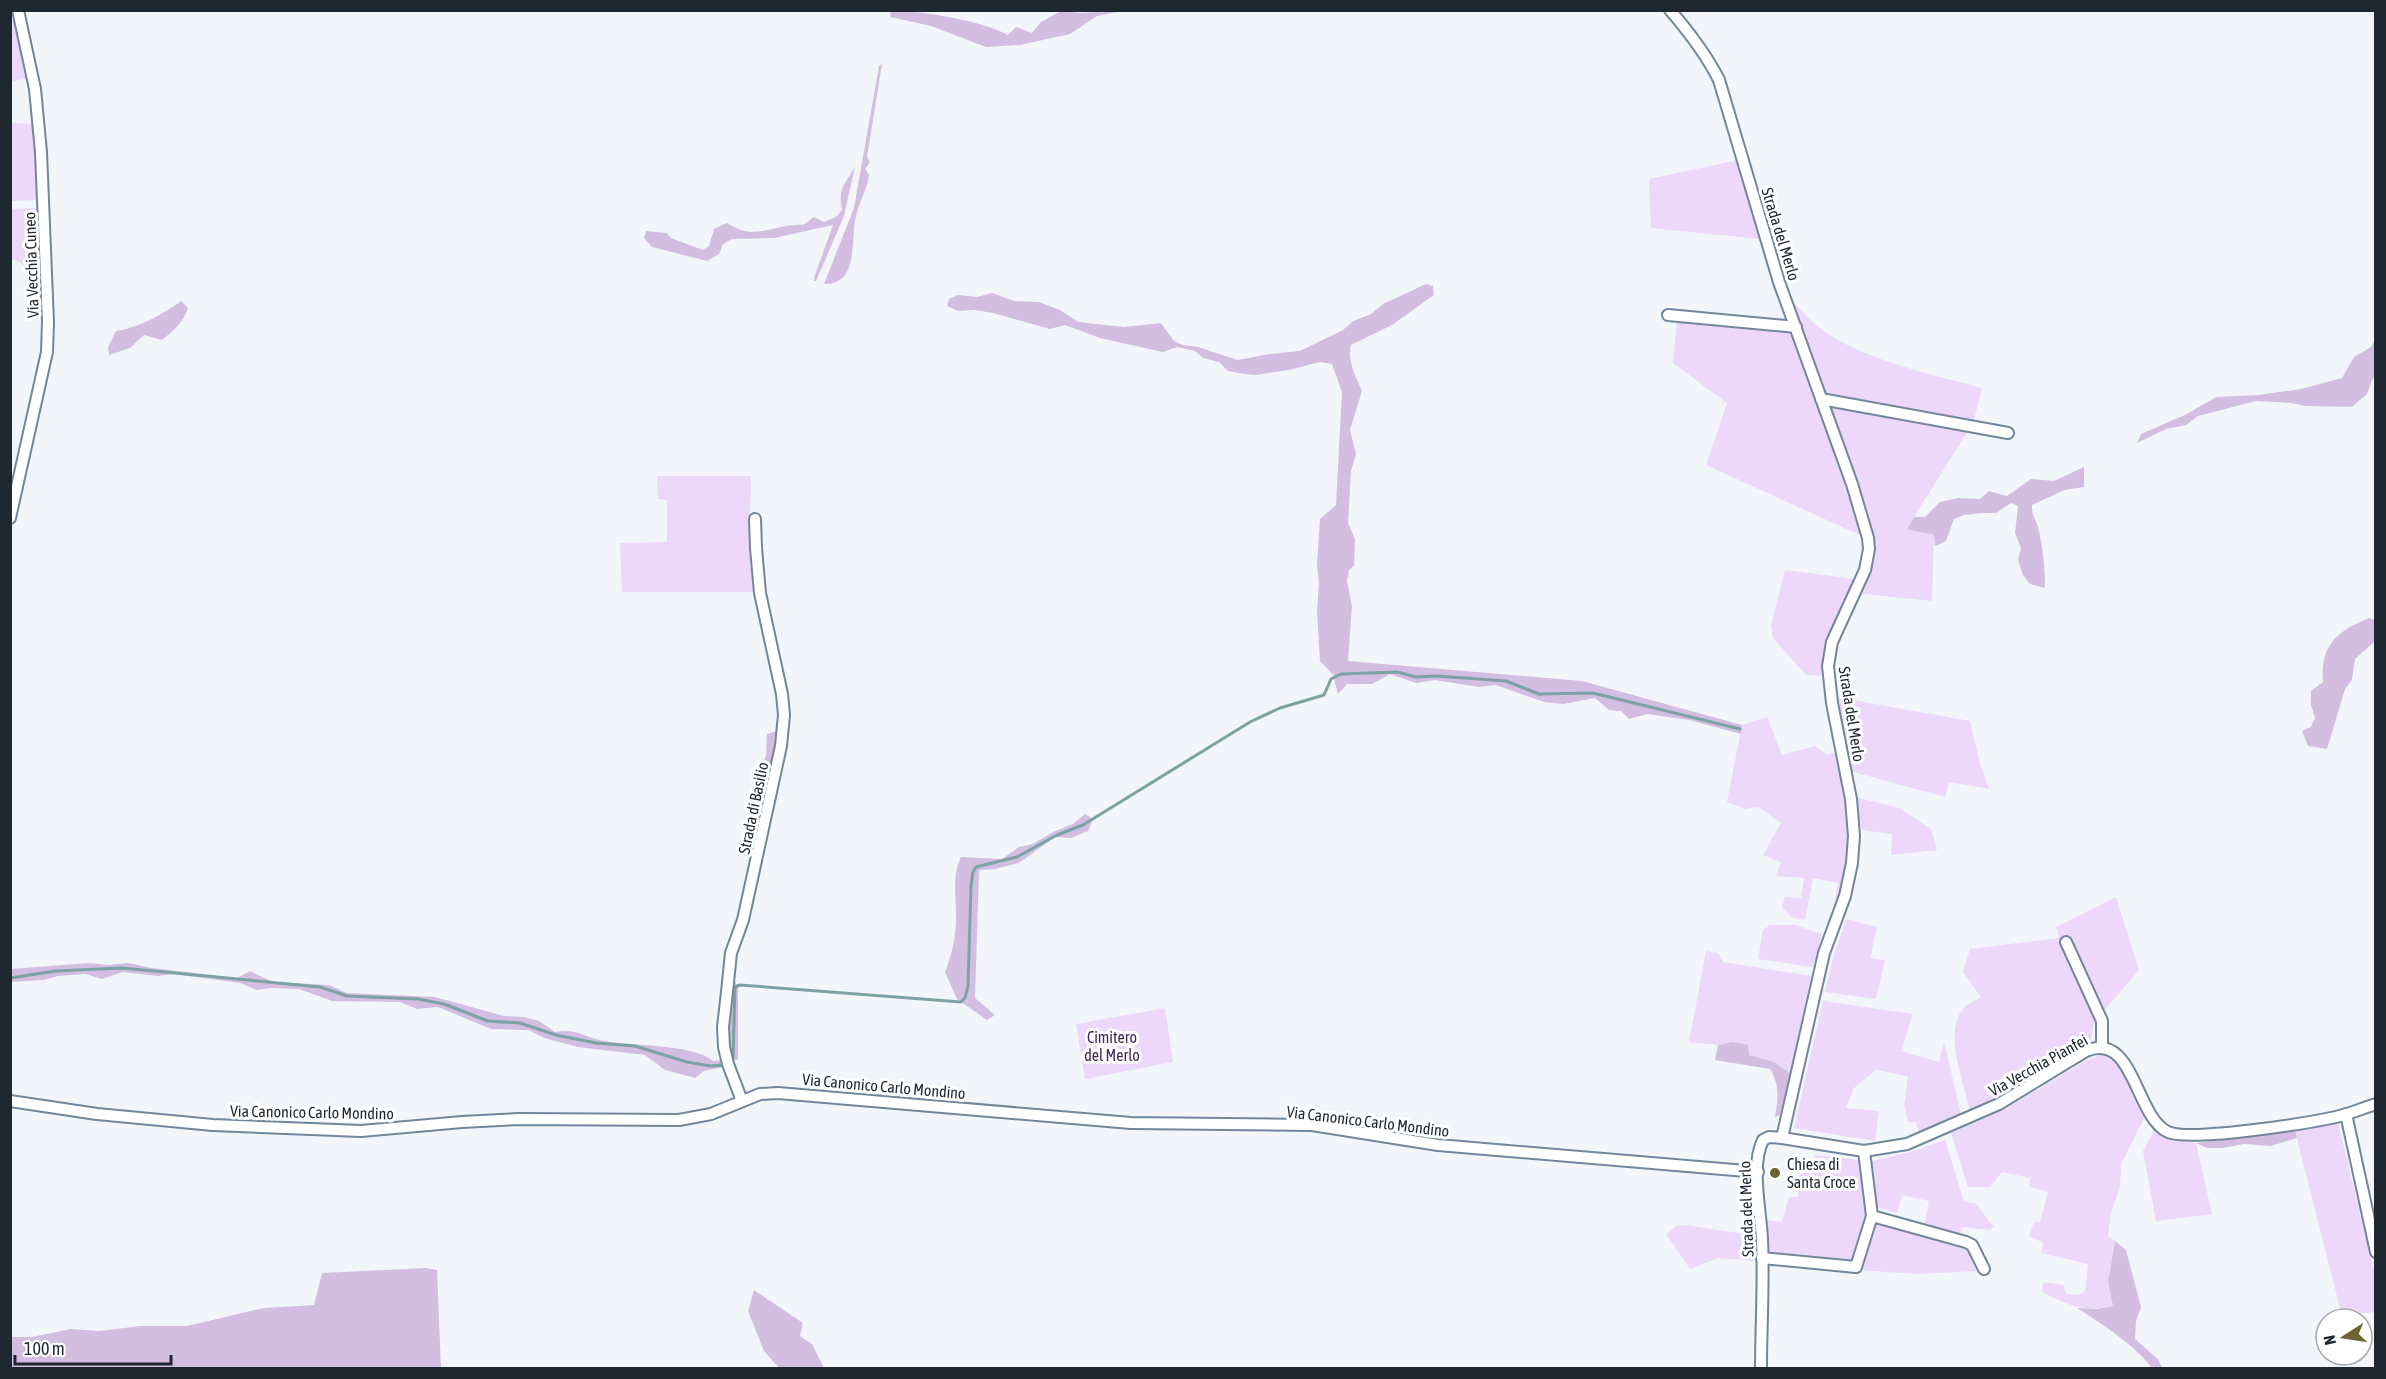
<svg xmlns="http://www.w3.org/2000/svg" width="2386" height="1379" font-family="'Asap Condensed',sans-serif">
	<rect width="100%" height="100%" fill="#f2f6fb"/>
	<!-- green -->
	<g fill="#edd7fa">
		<path d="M15,19L28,78L11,82L10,20Z"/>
		<path d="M10,123L34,124L40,195L35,200L11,201Z"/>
		<path d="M1738,160L1761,239L1651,228L1649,179Z"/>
		<path d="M35,208L41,213L44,310L40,305L38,278L29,277C26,264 22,263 11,259L10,209Z"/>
		<path d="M1791,301C1802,310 1811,322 1822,330C1866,361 1931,374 1982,388L1973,424L1826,396Z"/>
		<path d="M1677,321L1792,332L1862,536L1706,465L1727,403L1673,363Z"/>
		<path d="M1828,403L1969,429L1907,528L1934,535L1932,601L1865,594L1856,598C1867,578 1876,560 1874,537Z"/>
		<path d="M657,476H751L750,517L755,592H622L620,543L667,542V500L658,499Z"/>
		<path d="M1785,570L1855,579C1841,610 1823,640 1823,676L1806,675L1773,638L1771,625Z"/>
		<path d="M1836,697L1970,721L1980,764L1989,789L1949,782L1945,797L1850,771Z"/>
		<path d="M1767,717L1782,755L1815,746L1827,755L1837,752C1849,813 1854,845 1837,906L1834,904L1838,883L1813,878L1805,920L1791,917L1782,907L1785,897L1801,898L1804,878L1776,876L1781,862L1763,855L1781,823L1758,807L1745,809L1727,802L1742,725Z"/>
		<path d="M1855,797L1899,808L1931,829L1937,850L1891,855L1892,834L1862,830Z"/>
		<path d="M2116,897L2139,970L2101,1014L2067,938H2060L2095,1016L2091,1040L1998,1099L1970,1111C1964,1083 1944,1035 1962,1010C1965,1005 1975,1001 1981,997L1963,972L1970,949L2059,938L2056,927Z"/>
		<path d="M1846,919L1877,927L1870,958L1885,960L1876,999L1825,992L1833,958Z"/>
		<path d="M1770,925H1795L1822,934L1813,967L1758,959L1763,930Z"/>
		<path d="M1706,951L1718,953L1723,962L1811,976L1790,1073L1774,1062L1749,1055L1732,1042L1718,1045L1689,1042Z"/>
		<path d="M1823,1001L1913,1014L1901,1051L1939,1062L1944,1042L1961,1114L1919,1133L1916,1122H1908L1904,1105L1908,1076L1876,1070L1854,1088L1846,1108L1879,1111L1875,1141L1794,1128Z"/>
		<path d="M1165,1008L1173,1062L1085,1079L1076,1024Z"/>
		<path d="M2104,1054L2115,1060L2120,1067L2146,1115L2121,1164L2120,1187L2111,1212L2108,1236L2115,1241L2108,1282L2113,1306C2080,1312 2072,1306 2042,1292L2043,1282L2064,1285L2065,1293C2072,1295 2079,1296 2085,1291L2088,1264L2041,1253L2044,1243L2029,1236L2034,1222H2040L2048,1192L2030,1187V1178L2002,1172L1990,1187H1968L1951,1133L2007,1108L2087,1060Z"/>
		<path d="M2338,1123L2375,1275V1312L2342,1316L2295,1131Z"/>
		<path d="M2155,1128L2170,1139L2196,1143L2212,1214L2156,1221L2143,1151Z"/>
		<path d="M1945,1140L1964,1202L1975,1203L1994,1227L1989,1230L1963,1227L1959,1237L1924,1227L1929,1201L1902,1195L1897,1213L1875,1207L1868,1162L1910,1152Z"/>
		<path d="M1815,1155L1861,1160L1868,1216L1854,1263L1769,1255L1766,1220L1782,1222L1789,1197H1798L1800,1172H1814Z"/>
		<path d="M1874,1220L1965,1246L1977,1271L1917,1274L1858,1270Z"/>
		<path d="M1686,1225L1757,1236V1261L1719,1258L1690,1269L1666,1234L1676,1226Z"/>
	</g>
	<!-- forest -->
	<g fill="#d3bde1">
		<path d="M891,11C920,10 983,21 1008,35L1016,27L1032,33L1041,22L1061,11L1080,13L1122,11L1097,16L1070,34L1020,45L986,47L931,26L890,17Z"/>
		<path d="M882,64L867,157L870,162L865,169L869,175C867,190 859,202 856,216C850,239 860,285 824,284L854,208L879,66Z"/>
		<path d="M855,166L844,216L816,281H814L815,275L833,225L774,238L732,239L723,244L719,254L707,261L652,247L644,238L646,231L667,233L671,238L703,250L709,246L714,229L727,223C732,226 739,230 745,231C764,235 784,223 803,225L814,217L824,222L836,217L842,210C837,188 846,184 855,166Z"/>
		<path d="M1426,284L1433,286L1434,295L1392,325L1351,345C1347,361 1356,377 1362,391L1350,430L1356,454L1351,471L1348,523L1355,539L1354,566L1349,570L1347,581L1352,606L1348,661L1582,681L1742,725L1741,734L1689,720L1647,714L1629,719L1621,711L1609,710L1595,698L1563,704L1544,702L1496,685L1479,687L1435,680L1416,683L1390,674L1372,684H1347L1338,694L1333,675L1320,661L1317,612L1319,582L1317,565L1320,519L1336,505L1342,392L1332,364L1320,362L1289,370L1255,375L1244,374L1228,371L1219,362L1203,358L1195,351L1177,347L1163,352L1100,338L1065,325L1050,329L993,313L975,310L958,311L947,306L949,299L958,295L977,297L992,293L1014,301L1039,302L1060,310L1078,322L1124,327L1161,323L1174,341L1183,345L1198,347L1238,360L1269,354L1300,351L1343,330L1353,321L1371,314L1383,304Z"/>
		<path d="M181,301L188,308C183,323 174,330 162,340L144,335L130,348L109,355L108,347L116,331C140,327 162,315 181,301Z"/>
		<path d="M2375,340V376L2372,380L2367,394L2352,407L2306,406L2291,403L2256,401L2198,416L2186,425L2166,429L2137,443L2141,434L2187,414L2216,397L2259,395L2301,389L2342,378L2354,357L2371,347Z"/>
		<path d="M2084,467V487L2064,490L2032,505C2032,518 2035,517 2038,527C2043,547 2045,567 2045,588L2030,584L2023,575L2018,560L2021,548L2015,533L2018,506L2011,503L1996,513H1982L1964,515L1954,519L1946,541L1935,546L1934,535L1907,529L1914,517H1925L1940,502L1958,498L1980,499L1989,491L2007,496L2031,479L2054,481Z"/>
		<path d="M2369,618L2375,620V641L2355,659L2352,680L2345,689L2327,749L2308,746L2302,731L2311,727L2315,718L2311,705V691L2323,682C2320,645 2337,631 2369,618Z"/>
		<path d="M778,731L767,792C755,787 751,783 753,770L762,766L766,755L767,734Z"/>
		<path d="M1085,814L1093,819L1088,831L1071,838L1055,837L1019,863L995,869L979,870L975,998L995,1015L987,1020L957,999L945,972C952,954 956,937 956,917C956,897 952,875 961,857L1002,859L1019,847L1033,844L1053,832L1073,824Z"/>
		<path d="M89,963L108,965L128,963L152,968L237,978L250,971L273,982L329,985L347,993L435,997L504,1016L524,1017L539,1021L555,1032C577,1028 584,1037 604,1041C631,1046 694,1044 713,1061L722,1060L724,1067L704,1071L695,1078L665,1070L645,1055L578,1047L544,1038L529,1030L491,1029L438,1007L417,1009L400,1002L332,1001L299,989L270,988L257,990L240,983L173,974L158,976L123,972L102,979L85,974L58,976L44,980L11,982V969Z"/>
		<path d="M732,980L738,985V1059L731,1063L728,1033Z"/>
		<path d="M1732,1042L1748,1045L1749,1055L1774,1062L1790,1073L1780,1115L1775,1117C1778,1100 1780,1085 1770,1069L1715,1060L1718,1045Z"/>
		<path d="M2295,1131L2297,1138L2271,1146L2244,1144L2222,1148H2207L2196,1143Z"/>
		<path d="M2115,1241L2126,1250L2141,1307L2136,1321L2135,1339L2158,1359L2162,1368H2152C2135,1345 2102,1324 2077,1308L2097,1309L2113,1306L2108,1282Z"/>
		<path d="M426,1268L437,1270L441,1368H11V1337H32L71,1329L99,1331L141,1326H187L264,1308L314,1305L322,1273Z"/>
		<path d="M754,1290L803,1323L800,1336L812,1344L824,1368H779L764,1351L748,1311Z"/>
	</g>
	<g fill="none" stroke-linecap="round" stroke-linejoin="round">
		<!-- stream -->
		<g stroke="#7ba3a3" stroke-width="3">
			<path d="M10,978L56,971L122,968L320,987L347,996L418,999L444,1004L488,1021L520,1023L556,1035L596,1043L635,1046L687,1062L710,1066L722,1065"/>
			<path d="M733,1058L735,987L740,985L961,1002L965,998L968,986L971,886L973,872L976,867L1017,857L1057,835L1083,825L1250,722L1280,708L1324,695L1331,679L1341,674L1397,672L1416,677L1437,676L1506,681L1539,694L1593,693L1740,729"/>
		</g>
		<!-- minor casing -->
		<g stroke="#72869c" stroke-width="14">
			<g id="minor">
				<path d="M1670,10C1689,32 1706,54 1719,80L1779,282L1852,484L1868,538L1869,549L1865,570L1832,642L1828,666L1832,703L1851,799L1854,836L1852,863L1845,896L1824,953L1782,1138L1769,1137L1763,1140C1750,1166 1761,1211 1762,1240C1764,1283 1761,1326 1761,1368"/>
				<path d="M1668,315L1796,327"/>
				<path d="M1821,399L2008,433"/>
				<path d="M10,518L47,352L48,322L41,152L35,89L18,10"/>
				<path d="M2066,942L2102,1021V1047"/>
				<path d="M10,1101L97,1114L213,1125L361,1131L462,1122L518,1119L679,1120L711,1114L760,1094L778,1093L1131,1123L1312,1125L1438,1145L1758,1172"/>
				<path d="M742,1101L728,1064L724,1047L723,1027L727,992L731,953L743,920L781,746L784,715L782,694L760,593L756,548L755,519"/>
				<path d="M2346,1114L2376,1252"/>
				<path d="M1782,1138L1864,1151L1907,1144L1999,1104L2086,1051C2134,1030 2135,1117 2168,1132C2191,1142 2308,1123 2336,1117C2350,1114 2363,1108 2376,1104"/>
				<path d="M1864,1151L1872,1216L1966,1242L1972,1245L1984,1269"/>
				<path d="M1762,1258L1856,1267L1872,1216"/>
			</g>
		</g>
		<!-- minor -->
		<use href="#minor" stroke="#fff" stroke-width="10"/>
	</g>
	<!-- markers -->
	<circle fill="#6c6330" stroke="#fff" stroke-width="2" cx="1775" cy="1173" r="6"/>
	<g text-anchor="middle" stroke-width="6" stroke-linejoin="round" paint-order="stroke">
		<!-- street labels -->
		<g font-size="16" fill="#1f2730" stroke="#fff">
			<text transform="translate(1781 234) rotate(73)" y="6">Strada del Merlo</text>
			<text transform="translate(31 265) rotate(-92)" y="6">Via Vecchia Cuneo</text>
			<text transform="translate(1852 714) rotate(81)" y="6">Strada del Merlo</text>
			<text transform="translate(753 808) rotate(-78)" y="6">Strada di Basilio</text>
			<text transform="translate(2038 1065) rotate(-29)" y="6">Via Vecchia Pianfei</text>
			<text transform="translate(884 1086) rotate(5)" y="6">Via Canonico Carlo Mondino</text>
			<text transform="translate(312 1112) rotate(1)" y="6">Via Canonico Carlo Mondino</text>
			<text transform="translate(1368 1121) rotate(7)" y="6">Via Canonico Carlo Mondino</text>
			<text transform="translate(1746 1209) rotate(-92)" y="6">Strada del Merlo</text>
		</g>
		<!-- park labels -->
		<g font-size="16" fill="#442653" stroke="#fff">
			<text x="1112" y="1043">Cimitero<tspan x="1112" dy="18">del Merlo</tspan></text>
		</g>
		<!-- poi labels -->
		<g font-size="16" fill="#1f2730" stroke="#fff" text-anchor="start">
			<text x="1787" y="1170">Chiesa di<tspan x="1787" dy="18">Santa Croce</tspan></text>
		</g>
	</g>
	<!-- border -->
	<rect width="2386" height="1379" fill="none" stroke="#1f2730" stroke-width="24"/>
	<!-- north arrow -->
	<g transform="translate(2344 1337) rotate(258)"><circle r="28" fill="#ffffff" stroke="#a5a9ac" stroke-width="1.5"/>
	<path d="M0-4.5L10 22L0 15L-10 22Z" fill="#6c6330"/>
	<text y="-9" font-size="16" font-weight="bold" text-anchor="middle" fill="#1f2730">N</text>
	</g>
	<!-- scale -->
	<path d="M15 1355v9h156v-9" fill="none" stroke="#1f2730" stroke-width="3"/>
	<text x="24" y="1355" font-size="18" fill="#1f2730" stroke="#ffffff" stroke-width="4.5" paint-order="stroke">100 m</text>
</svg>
